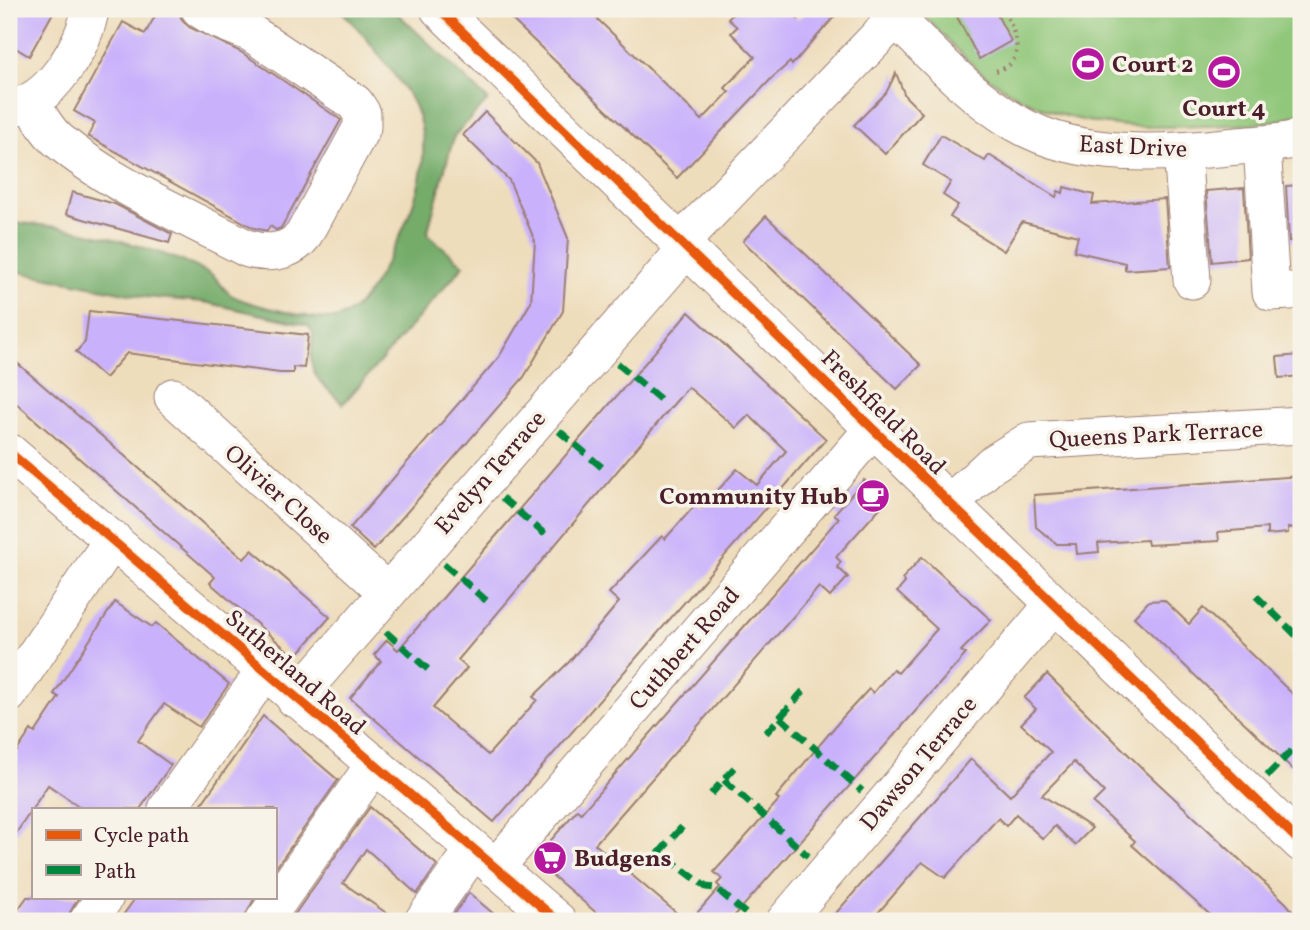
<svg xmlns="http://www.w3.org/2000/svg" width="1310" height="930" font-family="Vollkorn,serif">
	<rect width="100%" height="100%" fill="#f7f3e8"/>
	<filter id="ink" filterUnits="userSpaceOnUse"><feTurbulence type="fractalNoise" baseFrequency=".0143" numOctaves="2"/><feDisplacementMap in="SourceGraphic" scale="14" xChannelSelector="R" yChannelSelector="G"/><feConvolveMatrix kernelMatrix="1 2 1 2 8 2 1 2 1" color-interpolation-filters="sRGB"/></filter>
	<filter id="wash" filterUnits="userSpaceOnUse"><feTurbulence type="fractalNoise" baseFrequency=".00686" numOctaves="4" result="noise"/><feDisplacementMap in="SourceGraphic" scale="28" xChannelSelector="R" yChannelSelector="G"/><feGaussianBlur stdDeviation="1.57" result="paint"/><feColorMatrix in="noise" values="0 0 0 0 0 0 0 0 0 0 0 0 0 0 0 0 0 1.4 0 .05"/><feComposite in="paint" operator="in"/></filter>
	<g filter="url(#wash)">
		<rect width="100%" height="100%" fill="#edb"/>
		<!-- green -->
		<path fill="#91c77a" stroke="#6e7352" stroke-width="2" d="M917,9H1301V113C1272,126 1232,125 1201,126C1119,129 1055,127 986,76C961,57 940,30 917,9Z"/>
		<!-- forest -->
		<path fill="#74ac6a" stroke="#5f664a" stroke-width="2" d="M339,9H393L488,100L454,136L427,234L464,265L343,404C311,373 309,377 313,332L308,325L204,302L145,297L9,270V223C66,223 157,247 209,273C218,277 222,289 231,295C247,304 323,323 339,318C363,309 378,278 389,257C413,213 437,155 414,105C407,90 394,75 384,61C370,43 357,25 339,9Z"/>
		<g id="blocks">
			<!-- building -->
			<g fill="#c9b1fc" fill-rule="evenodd">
				<path d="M9,9H55L29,56L9,44Z"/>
				<path d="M159,9H179L181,18L189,27L241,52L341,120L281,228L276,230L270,226L267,231L254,228L88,136L95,123L74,111L123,22L145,34Z"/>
				<path d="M501,9H587L702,120L729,92L725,88L755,57L731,33L737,27L728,19L738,9H788L798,19L808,9H841L792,65L790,62L772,78L677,178Z"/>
				<path d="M953,9H994L1011,41L979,59Z"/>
				<path d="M896,73L905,96L922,113L885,154L854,125L886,93Z"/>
				<path d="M485,112L537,163L568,238L563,311L524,377L374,550L350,528L499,357L531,302L535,241L509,180L463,135Z"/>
				<path d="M941,135L985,161L989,155L1056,197L1058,191L1063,193L1064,187L1094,195L1092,204L1165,199L1170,267L1125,270V263L1074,251L1078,236L1022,222L1004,251L950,217L958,205L943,195L951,182L923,165Z"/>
				<path d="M1301,185V241H1289L1286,186Z"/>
				<path d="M1244,188L1248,258L1212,262L1206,191Z"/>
				<path d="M72,192L115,204L172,234L169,243L66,214Z"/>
				<path d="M766,216L921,365L897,389L743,241Z"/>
				<path d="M89,311L308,335L304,368L293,367V373H280L127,353L105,378L76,352L85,342Z"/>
				<path d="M689,312L826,439L494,822L350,698L381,661L374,655L387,640L398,650ZM688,387L736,428L749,415L786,451L757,485L737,469L702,508L697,503L665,539L662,536L609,593L619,602L569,662L533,697L537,700L488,755L433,708L467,668L458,660Z"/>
				<path d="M1301,355V376L1279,378L1277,357Z"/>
				<path d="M9,356L244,559L252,550L330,617L295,657L210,583L215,577L9,397Z"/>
				<path d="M1301,476V527L1288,528V533L1267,535V528L1218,532L1219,541L1148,545L1147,540L1098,543L1099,552L1077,554L1076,544H1057L1036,527L1034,495Z"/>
				<path d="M864,480L887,500L836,557L841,562L837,567L848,577L830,597L819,587L595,844L686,921H606L539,864L538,855L577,810L581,813L839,518L834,514Z"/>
				<path d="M922,557L991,620L961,651L966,654L730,921H690L720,887L717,884L722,879L714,872L779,800L776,797L843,717L869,689L873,693L893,669L898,673L937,629L897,592L905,583L902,579Z"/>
				<path d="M1164,600L1189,624L1203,608L1301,702V777L1134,617L1149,601Z"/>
				<path d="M115,602L152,627L156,623L229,684L199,727L164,704L138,741L171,765L140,809H83L48,785L9,844V763L31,730L35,733L59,697L54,694Z"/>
				<path d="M1047,674L1142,768L1286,903L1301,921H1217L1132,845L1135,841L1093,803L1104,792L1074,762L1042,795L1092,828L1075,845L1055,826L1043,839L1016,814L1006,826L998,818L945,878L922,862L871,921H829L971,759L1010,796L1051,752L1021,724L1036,709L1024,698Z"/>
				<path d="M263,716L338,780L275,869V809H198Z"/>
				<path d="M370,807L437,865L417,894L366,849L343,883L398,921H290Z"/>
				<path d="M469,893L502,921H449Z"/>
				<path d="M27,897H79L65,921H10Z"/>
				<path d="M136,897H255L243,921H119Z"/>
			</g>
		</g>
	</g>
	<g filter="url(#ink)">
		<use href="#blocks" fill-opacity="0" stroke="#9c7e73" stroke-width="2"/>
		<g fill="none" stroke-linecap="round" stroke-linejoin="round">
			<!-- minor casing -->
			<g stroke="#9c7e73" stroke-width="39">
				<g id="minor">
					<path d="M439,9L1301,843"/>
					<path d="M886,9C928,49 967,95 1018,124C1082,161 1168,153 1238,146C1259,144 1281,144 1301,138"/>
					<path d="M32,101C39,116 46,130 59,141C113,186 184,215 246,248C266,255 289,253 303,236L362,127V114L355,103L251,33L216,19L200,9"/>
					<path d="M10,106C47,109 87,41 90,9"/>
					<path d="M1262,144L1271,292L1290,291"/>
					<path d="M1182,151L1192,280"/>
					<path d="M681,242L896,18"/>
					<path d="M173,397L386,591"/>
					<path d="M9,452L558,921"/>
					<path d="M949,504L991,465L1029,441L1301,425"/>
					<path d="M9,694L113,539"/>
					<path d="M295,699L687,248"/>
					<path d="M167,809L264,672"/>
					<path d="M495,868L874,428"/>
					<path d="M88,921L105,897"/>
					<path d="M264,921L374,765"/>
					<path d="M423,921L473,851"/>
					<path d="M785,921L1053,605"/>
				</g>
			</g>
			<!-- path -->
			<path stroke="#9c7e73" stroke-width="4.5" stroke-dasharray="2 5" stroke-linecap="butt" d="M996,71C1030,62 1014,30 1003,9"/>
			<!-- minor -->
			<use href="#minor" stroke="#fff" stroke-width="37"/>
			<!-- quiet -->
			<g stroke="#00873e" stroke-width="7" stroke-dasharray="14 7" stroke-linecap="butt">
				<path d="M617,363L661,400"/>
				<path d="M559,431L604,469"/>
				<path d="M502,498L547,536"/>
				<path d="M444,564L489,603"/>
				<path d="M1256,596L1301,640"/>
				<path d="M386,632L432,673"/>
				<path d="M780,717L862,791"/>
				<path d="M766,733L807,687"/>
				<path d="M1267,776L1301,741"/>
				<path d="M724,780L808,856"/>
				<path d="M711,794L737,765"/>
				<path d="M682,827L660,852L706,887L716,888L754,921"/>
			</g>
			<!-- cycleway casing -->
			<g stroke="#f7f3e8" stroke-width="13">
				<g id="cycleway">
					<path d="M439,9L1301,843"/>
					<path d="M9,452L558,921"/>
				</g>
			</g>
			<!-- cycleway -->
			<use href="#cycleway" stroke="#e8590c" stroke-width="9"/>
		</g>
	</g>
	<!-- icons -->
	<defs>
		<g id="stadium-disc" transform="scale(1.75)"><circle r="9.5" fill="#b5179e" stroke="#f7f3e8"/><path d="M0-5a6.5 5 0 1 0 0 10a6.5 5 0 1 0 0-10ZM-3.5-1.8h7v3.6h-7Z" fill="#fff"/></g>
		<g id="cafe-disc" transform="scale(1.75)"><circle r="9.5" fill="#b5179e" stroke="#f7f3e8"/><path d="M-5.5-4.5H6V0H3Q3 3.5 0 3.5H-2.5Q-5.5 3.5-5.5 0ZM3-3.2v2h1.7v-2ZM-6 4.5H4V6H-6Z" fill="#fff"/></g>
		<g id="supermarket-disc" transform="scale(1.75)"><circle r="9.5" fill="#b5179e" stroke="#f7f3e8"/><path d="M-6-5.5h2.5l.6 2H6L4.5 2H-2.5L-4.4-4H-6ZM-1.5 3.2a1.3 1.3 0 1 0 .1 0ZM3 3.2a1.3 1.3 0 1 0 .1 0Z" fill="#fff"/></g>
	</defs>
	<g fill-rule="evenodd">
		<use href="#stadium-disc" x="1088" y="64"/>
		<use href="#stadium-disc" x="1224" y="72"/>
		<use href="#cafe-disc" x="873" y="496"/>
		<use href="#supermarket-disc" x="550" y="858"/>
	</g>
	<g text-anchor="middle" stroke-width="7" stroke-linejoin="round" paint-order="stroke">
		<!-- poi labels -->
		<g font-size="24" font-weight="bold" fill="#4a1f2b" stroke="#f7f3e8" text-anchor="start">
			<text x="1112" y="72">Court 2</text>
			<text x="1224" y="116" text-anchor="middle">Court 4</text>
			<text x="848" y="504" text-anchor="end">Community Hub</text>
			<text x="574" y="866">Budgens</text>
		</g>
		<!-- street labels -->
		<g font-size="24" fill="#4a1f2b" stroke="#f7f3e8">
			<text transform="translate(1133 146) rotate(3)" y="8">East Drive</text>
			<text transform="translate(884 412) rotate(45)" y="8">Freshfield Road</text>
			<text transform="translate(1156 434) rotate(-3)" y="8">Queens Park Terrace</text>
			<text transform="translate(490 472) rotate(-49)" y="8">Evelyn Terrace</text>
			<text transform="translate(279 494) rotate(42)" y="8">Olivier Close</text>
			<text transform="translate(684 648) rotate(-49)" y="8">Cuthbert Road</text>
			<text transform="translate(296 672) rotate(41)" y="8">Sutherland Road</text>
			<text transform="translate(918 763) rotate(-50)" y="8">Dawson Terrace</text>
		</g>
	</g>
	<!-- margin -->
	<rect width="1310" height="930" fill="none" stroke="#f7f3e8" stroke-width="35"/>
	<!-- legend -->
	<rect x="32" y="808" width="245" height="91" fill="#f7f3e8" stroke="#b29e9c" stroke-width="2"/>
	<rect x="46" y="830" width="35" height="10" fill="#e8590c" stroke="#b29e9c" stroke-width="2"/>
	<text x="94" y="842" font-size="21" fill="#4a1f2b">Cycle path</text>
	<rect x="46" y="865" width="35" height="10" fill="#00873e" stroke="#b29e9c" stroke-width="2"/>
	<text x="94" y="878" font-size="21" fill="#4a1f2b">Path</text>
</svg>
